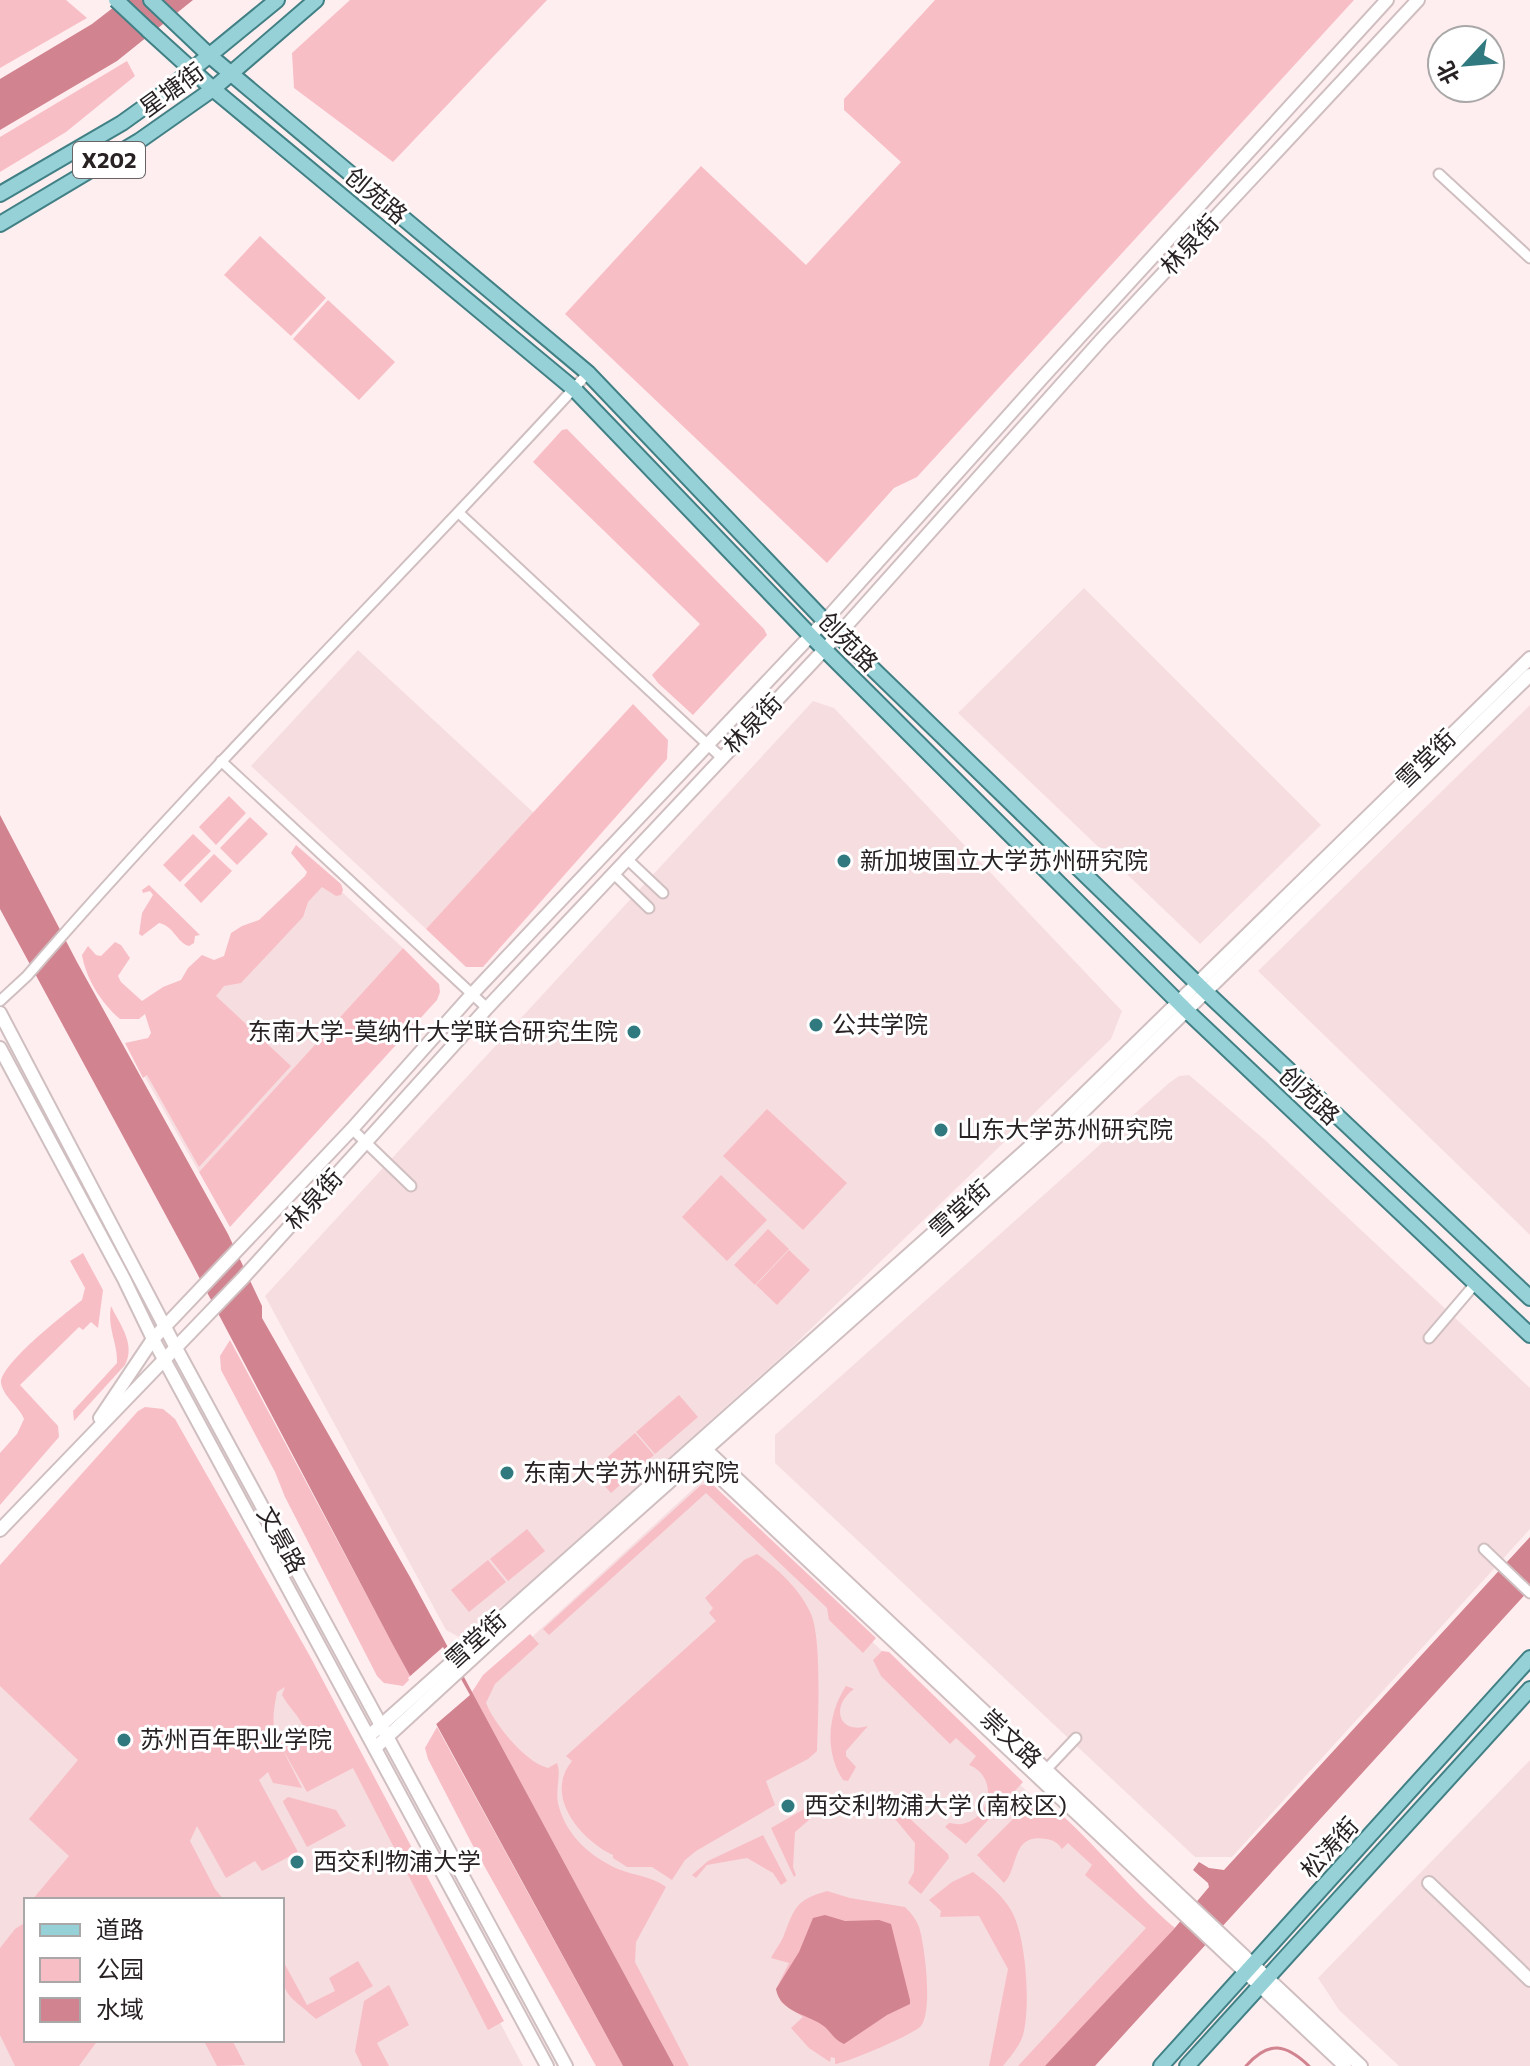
<svg xmlns="http://www.w3.org/2000/svg" width="1530" height="2066" font-family="Commissioner,'Noto Sans SC',sans-serif">
	<rect width="100%" height="100%" fill="#ffeef0"/>
	<!-- built -->
	<g fill="#f6dde0" fill-rule="evenodd">
		<path d="M1084,588L1321,825L1200,944L958,713Z"/>
		<path d="M358,650L534,813L426,929L251,766Z"/>
		<path d="M813,701L834,708L1122,1011L1111,1039L790,1349L514,1597L459,1637L446,1630L265,1296Z"/>
		<path d="M1530,705V1235L1258,971Z"/>
		<path d="M319,871L403,948L199,1172L141,1070Z"/>
		<path d="M1189,1075L1265,1140L1530,1388V1529L1232,1857H1195L775,1463V1435L1169,1083L1179,1076Z"/>
		<path d="M142,1409L170,1414L320,1682L523,2066H0V1568ZM26,1900H282V2040H26Z"/>
		<path d="M704,1479L1160,1920L1029,2066H674L472,1692Z"/>
		<path d="M1530,1760V2066H1399L1339,2010L1318,1978Z"/>
	</g>
	<!-- green -->
	<g fill="#f8bec6" fill-rule="evenodd">
		<path d="M0,0H66L87,18L0,68Z"/>
		<path d="M350,0H547L393,162L294,88L292,53Z"/>
		<path d="M935,0H1354L917,477L894,488L827,563L565,314L701,166L806,265L901,162L844,110V99Z"/>
		<path d="M127,61L135,76L66,132L0,172V137Z"/>
		<path d="M260,236L326,298L291,336L224,275Z"/>
		<path d="M328,300L395,362L359,400L293,339Z"/>
		<path d="M567,429L764,629L767,635L693,715L658,683L652,675L700,624L533,462L562,430Z"/>
		<path d="M633,704L668,740L667,759L483,967H466L426,929Z"/>
		<path d="M229,796L246,813L216,845L199,827Z"/>
		<path d="M250,817L268,834L237,865L220,848Z"/>
		<path d="M193,834L211,851L180,882L163,865Z"/>
		<path d="M296,845L341,884L343,890L341,895L336,896L322,887L308,902L303,917L241,983L224,986L216,996L291,1066L199,1167L147,1075L143,1078L125,1043L148,1038L151,1033L145,1014L139,1019H120C102,1004 86,979 82,955L88,946L96,955L101,956L115,942L121,945L130,958L118,976L121,982L142,1001L163,987L181,980L188,968L202,955L214,960L224,956L231,933L242,926L259,920L305,876L307,872L291,853Z"/>
		<path d="M214,854L232,871L201,903L184,885Z"/>
		<path d="M149,885L200,935L195,936L194,943L189,946C177,943 174,926 159,923L142,936L139,934L142,913L153,895L150,891L143,893L142,890Z"/>
		<path d="M403,948L439,984L440,992L437,1000L230,1227L199,1172Z"/>
		<path d="M767,1109L847,1183L803,1230L723,1156Z"/>
		<path d="M721,1175L767,1220L727,1261L682,1217Z"/>
		<path d="M768,1229L789,1249L755,1285L734,1265Z"/>
		<path d="M789,1250L810,1270L777,1305L756,1285Z"/>
		<path d="M83,1253L103,1290L98,1328L91,1322L83,1330L79,1327L20,1385L58,1426L59,1437L0,1505V1453L17,1434L24,1419C19,1406 4,1398 1,1383C0,1364 66,1313 82,1300L85,1288L70,1261Z"/>
		<path d="M111,1306C120,1325 136,1344 125,1365L74,1421L73,1411L117,1363C118,1343 107,1329 111,1306Z"/>
		<path d="M230,1340L411,1678L403,1686L384,1683L377,1676L285,1497L275,1472L221,1370L220,1356Z"/>
		<path d="M679,1395L698,1417L655,1454L636,1432Z"/>
		<path d="M145,1407L163,1409L175,1419L311,1658L504,2021L488,2030L353,1768L307,1792L282,1748L302,1788L273,1783L268,1772L259,1780L298,1852L262,1871L255,1861L226,1878L197,1826L190,1841L215,1889L224,1900H32L69,1856L29,1819L78,1760L0,1686V1565L138,1411ZM285,1687L282,1695C289,1708 298,1714 304,1728L279,1742C270,1726 274,1709 277,1692Z"/>
		<path d="M635,1433L654,1455L611,1493L592,1471Z"/>
		<path d="M712,1484L876,1638L863,1653L829,1620L827,1608L706,1493L549,1635L543,1629L701,1485Z"/>
		<path d="M527,1529L545,1551L508,1581L490,1559Z"/>
		<path d="M757,1554C778,1569 801,1590 811,1614C822,1640 818,1721 817,1751L808,1759L766,1781L775,1805L696,1851L685,1860L672,1880L652,1867H627L613,1858V1855C581,1840 543,1796 572,1761L566,1756L716,1621L709,1613L713,1608L705,1598L744,1560Z"/>
		<path d="M488,1560L506,1582L469,1612L451,1590Z"/>
		<path d="M530,1634L539,1644L495,1684L486,1703C495,1725 525,1762 548,1768L557,1763C562,1775 554,1792 559,1807C567,1836 591,1857 618,1869C635,1876 651,1876 666,1887L636,1942L635,1962L689,2066H674L472,1692L483,1675Z"/>
		<path d="M882,1651L889,1652L1023,1782L966,1844L945,1827L949,1823C953,1823 958,1825 962,1824C991,1819 999,1777 969,1765L976,1756L956,1738L950,1744L881,1676L873,1660Z"/>
		<path d="M846,1686L854,1689C831,1705 837,1735 868,1726L846,1751V1756L856,1767L848,1781L843,1780C824,1751 828,1713 846,1686Z"/>
		<path d="M437,1727L623,2066H596L472,1844L428,1759L425,1748Z"/>
		<path d="M1037,1795C1089,1833 1126,1887 1175,1928L1048,2066H1018L1146,1928L1085,1875L1092,1865L1068,1843L1062,1849C1058,1843 1054,1840 1046,1839C1011,1833 1019,1868 1004,1883L977,1855Z"/>
		<path d="M288,1797L336,1810L346,1826L307,1847L284,1804L283,1801Z"/>
		<path d="M825,1797H831L830,1806H825L795,1832L793,1867L796,1875L794,1877L771,1828Z"/>
		<path d="M880,1802L908,1817L948,1854L949,1858L921,1894L908,1883L914,1872L915,1843L891,1814L877,1812Z"/>
		<path d="M763,1835L787,1881L781,1885L773,1873L747,1858L707,1865L696,1878L692,1875L708,1861Z"/>
		<path d="M973,1872C987,1883 1003,1895 1012,1912C1026,1937 1031,2006 1023,2035C1020,2046 1010,2057 1003,2066H989L1008,1969L979,1916L940,1917L941,1911L929,1900L952,1882Z"/>
		<path d="M827,1891L850,1898L905,1907C911,1913 916,1919 919,1927C925,1946 933,2011 921,2026C914,2034 847,2063 835,2064V2058L831,2057L830,2062L809,2048L791,2028L803,2017L781,2002L776,1989L789,1963L771,1958C775,1950 781,1943 784,1935C795,1907 796,1900 827,1891Z"/>
		<path d="M26,1922V2040H98L79,2066H15L0,2035V1948L15,1929Z"/>
		<path d="M282,1959L307,2005L335,1991L329,1978L358,1961L373,1986L316,2019C288,1994 282,1998 282,1959Z"/>
		<path d="M389,1985L409,2025L377,2043L389,2066H362L355,2051L364,2001Z"/>
		<path d="M211,2040H232L245,2065L217,2066L205,2043Z"/>
	</g>
	<!-- water -->
	<g fill="#d28390">
		<path d="M123,0H193L117,61L0,130V79L92,24Z"/>
		<path d="M0,815L77,962L228,1234L262,1306V1318L410,1577L674,2066H623L393,1645L190,1260L0,909Z"/>
		<path d="M1530,1537V1589L1095,2066H1045L1173,1930L1209,1887L1208,1883L1193,1870L1199,1862L1209,1868L1224,1870Z"/>
		<path d="M825,1915L845,1921L879,1920L891,1924L910,2000V2004L887,2015L844,2044C835,2040 832,2034 825,2027C809,2014 780,2013 776,1989L799,1952L813,1918Z"/>
	</g>
	<!-- pier -->
	<path fill="#ffeef0" d="M443,1647L470,1695L434,1726L408,1678Z"/>
	<g fill="none" stroke-linecap="round" stroke-linejoin="round">
		<!-- stream -->
		<path stroke="#d28390" stroke-width="3" d="M1246,2066C1269,2040 1286,2044 1309,2066"/>
		<!-- street casing -->
		<g stroke="#d0bfc1" stroke-width="13">
			<g id="street">
				<path d="M1439,174L1530,258"/>
				<path d="M459,513L721,757"/>
				<path d="M221,761L487,1008"/>
				<path d="M626,858L663,893"/>
				<path d="M613,873L649,908"/>
				<path d="M0,1001L27,976C207,768 403,576 588,373"/>
				<path d="M352,1129L411,1186"/>
				<path d="M1429,1338L1475,1284"/>
				<path d="M1484,1549L1530,1593"/>
				<path d="M1042,1774L1076,1738"/>
			</g>
		</g>
		<!-- secondary casing -->
		<g stroke="#d0bfc1" stroke-width="16">
			<g id="secondary">
				<path d="M0,1013L176,1348L566,2066"/>
				<path d="M0,1048L124,1279L153,1339L547,2066"/>
				<path d="M100,1418L153,1339L352,1129L473,993L832,613L1043,377L1387,0"/>
				<path d="M701,1445L1361,2066"/>
				<path d="M693,1452L1345,2066"/>
				<path d="M0,1530L243,1278L487,1008L838,635L1102,339L1418,0"/>
				<path d="M369,1736L1034,1143L1530,658"/>
				<path d="M375,1748L523,1612L1058,1136L1530,675"/>
				<path d="M1429,1883L1530,1980"/>
			</g>
		</g>
		<!-- primary casing -->
		<g stroke="#418085" stroke-width="18">
			<g id="primary">
				<path d="M151,0L210,56L588,373L838,635L1206,992L1530,1298"/>
				<path d="M148,30L213,89L574,389L812,637L1187,1011L1530,1335"/>
				<path d="M0,194L122,123L161,95L277,0"/>
				<path d="M0,224L139,141L213,89L316,0"/>
				<path d="M1161,2066L1530,1658"/>
				<path d="M1187,2066L1530,1689"/>
			</g>
		</g>
		<!-- street -->
		<use href="#street" stroke="#fff" stroke-width="9"/>
		<!-- secondary -->
		<use href="#secondary" stroke="#fff" stroke-width="12"/>
		<!-- primary -->
		<use href="#primary" stroke="#95d1d6" stroke-width="14"/>
		<!-- primary-bridge casing -->
		<g stroke="#418085" stroke-width="18" stroke-linecap="butt">
			<path id="primary-bridge" d="M116,0L148,30"/>
		</g>
		<!-- primary-bridge -->
		<use href="#primary-bridge" stroke="#95d1d6" stroke-width="14"/>
	</g>
	<!-- markers -->
	<g fill="#30797f" stroke="#fff" stroke-width="3">
		<circle cx="844" cy="861" r="8"/>
		<circle cx="816" cy="1025" r="8"/>
		<circle cx="634" cy="1032" r="8"/>
		<circle cx="941" cy="1130" r="8"/>
		<circle cx="507" cy="1473" r="8"/>
		<circle cx="124" cy="1740" r="8"/>
		<circle cx="788" cy="1806" r="8"/>
		<circle cx="297" cy="1862" r="8"/>
	</g>
	<g text-anchor="middle" stroke-width="6" stroke-linejoin="round" paint-order="stroke">
		<!-- shield labels -->
		<rect fill="#fff" stroke="#686465" stroke-width="2" x="73" y="142" width="72" height="36" rx="6"/>
		<g font-size="22" font-weight="bold" fill="#282223">
			<text x="109" y="168">X202</text>
		</g>
		<!-- street labels -->
		<g font-size="24" fill="#282223" stroke="#fff">
			<text transform="translate(172 90) rotate(-36)" y="8">星塘街</text>
			<text transform="translate(376 196) rotate(40)" y="8">创苑路</text>
			<text transform="translate(1190 245) rotate(-47)" y="8">林泉街</text>
			<text transform="translate(848 642) rotate(45)" y="8">创苑路</text>
			<text transform="translate(753 724) rotate(-46)" y="8">林泉街</text>
			<text transform="translate(1426 759) rotate(-44)" y="8">雪堂街</text>
			<text transform="translate(1309 1096) rotate(43)" y="8">创苑路</text>
			<text transform="translate(314 1200) rotate(-48)" y="8">林泉街</text>
			<text transform="translate(960 1209) rotate(-42)" y="8">雪堂街</text>
			<text transform="translate(281 1540) rotate(61)" y="8">文景路</text>
			<text transform="translate(476 1640) rotate(-42)" y="8">雪堂街</text>
			<text transform="translate(1011 1739) rotate(43)" y="8">崇文路</text>
			<text transform="translate(1330 1848) rotate(-48)" y="8">松涛街</text>
		</g>
		<!-- poi labels -->
		<g font-size="24" fill="#282223" stroke="#fff" text-anchor="start">
			<text x="860" y="869">新加坡国立大学苏州研究院</text>
			<text x="832" y="1033">公共学院</text>
			<text x="618" y="1040" text-anchor="end">东南大学-莫纳什大学联合研究生院</text>
			<text x="957" y="1138">山东大学苏州研究院</text>
			<text x="523" y="1481">东南大学苏州研究院</text>
			<text x="140" y="1748">苏州百年职业学院</text>
			<text x="804" y="1814">西交利物浦大学 (南校区)</text>
			<text x="313" y="1870">西交利物浦大学</text>
		</g>
	</g>
	<!-- legend -->
	<rect x="24" y="1898" width="260" height="144" fill="#ffffff" stroke="#a9a7a7" stroke-width="2"/>
	<rect x="40" y="1924" width="40" height="12" fill="#95d1d6" stroke="#a9a7a7" stroke-width="2"/>
	<text x="96" y="1938" font-size="24" fill="#282223">道路</text>
	<rect x="40" y="1958" width="40" height="24" fill="#f8bec6" stroke="#a9a7a7" stroke-width="2"/>
	<text x="96" y="1978" font-size="24" fill="#282223">公园</text>
	<rect x="40" y="1998" width="40" height="24" fill="#d28390" stroke="#a9a7a7" stroke-width="2"/>
	<text x="96" y="2018" font-size="24" fill="#282223">水域</text>
	<!-- north arrow -->
	<g transform="translate(1466 64) rotate(244)"><circle r="38" fill="#ffffff" stroke="#a9a7a7" stroke-width="2"/>
	<path d="M0-6L14 30L0 20L-14 30Z" fill="#30797f"/>
	<text y="-12" font-size="22" font-weight="bold" text-anchor="middle" fill="#282223">北</text>
	</g>
</svg>
